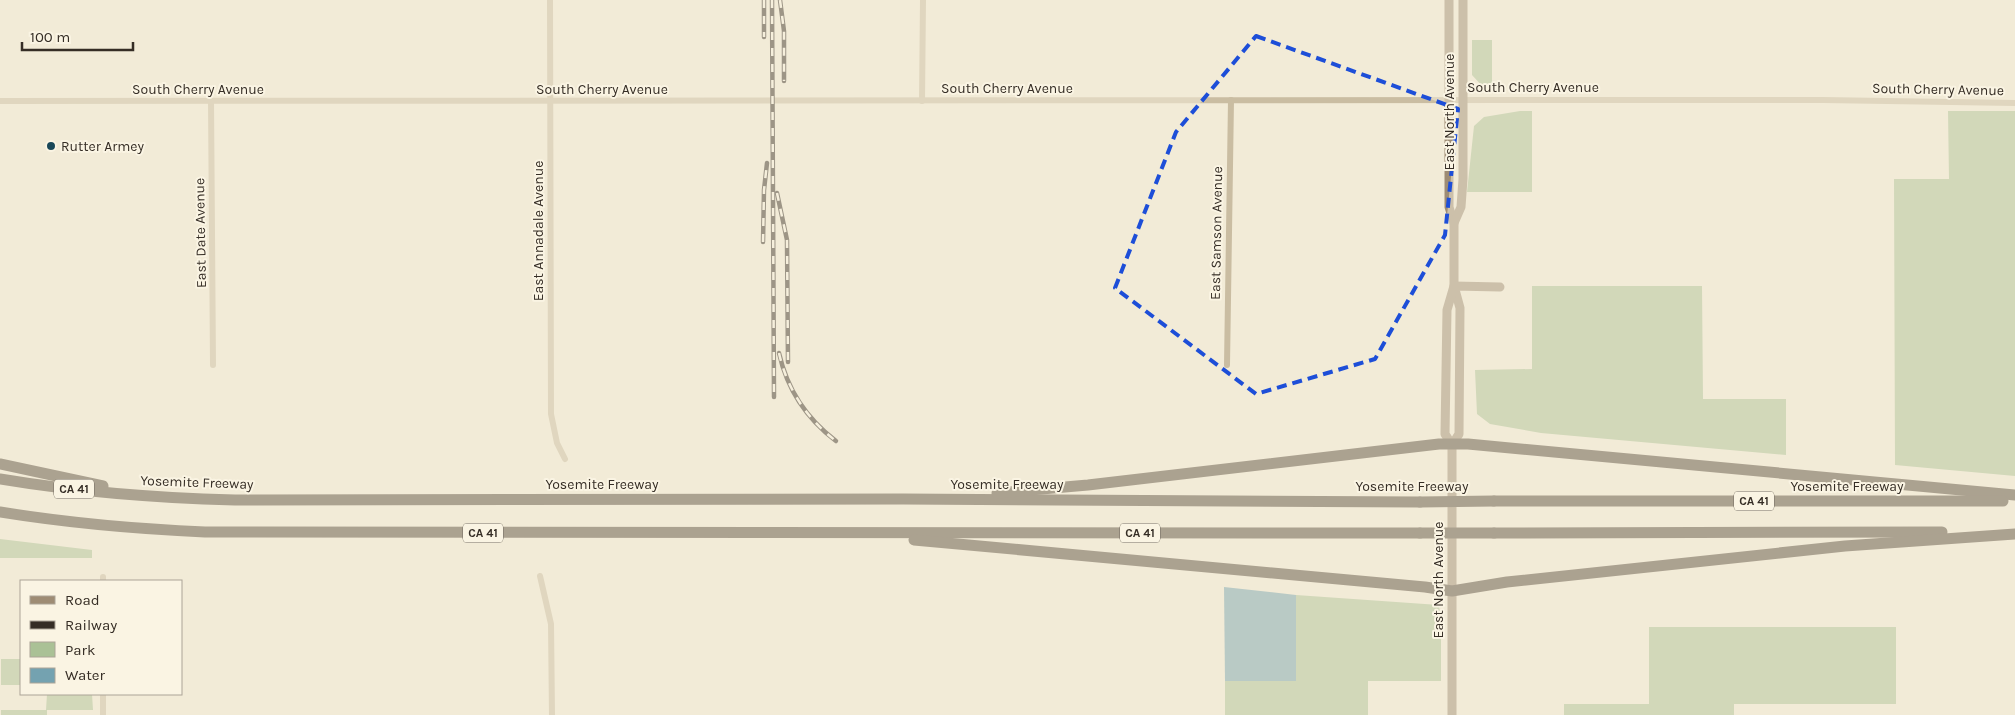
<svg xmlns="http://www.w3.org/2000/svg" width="2015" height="715" font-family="Karla,sans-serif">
	<rect width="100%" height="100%" fill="#f2ebd7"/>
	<!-- green -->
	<g fill="#aac196">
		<path d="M1472,40H1492V87H1483L1472,75Z"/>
		<path d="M1520,111H1532V192H1467L1474,126L1484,117Z"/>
		<path d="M1948,111H2015V476L1895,465L1894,179H1949Z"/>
		<path d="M1532,286H1702L1703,399H1786V455L1541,433L1490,424L1477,414L1475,370L1532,369Z"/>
		<path d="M0,539L92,550V558H0Z"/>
		<path d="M1296,595L1439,605L1441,624V681H1368V715H1225V681H1296Z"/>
		<path d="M1649,627H1896V704H1734V715H1564V704H1649Z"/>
		<rect x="1" y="659" width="20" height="26"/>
		<path d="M47,694H92L93,710H47V715H1V710H46Z"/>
	</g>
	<!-- water -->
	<path fill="#74a2b0" d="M1224,587L1296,595V681H1225Z"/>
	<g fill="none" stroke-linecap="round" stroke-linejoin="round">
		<!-- street -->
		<g stroke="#cabda2" stroke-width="6">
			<path d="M550,0L551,414L557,443L565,459"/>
			<path d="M0,101L1508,100H1823L2015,103"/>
			<path d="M211,101L213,365"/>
			<path d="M922,101L923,0"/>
			<path d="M1227,365L1231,100"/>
			<path d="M540,576L551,624L552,715"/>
			<path d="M103,581V577"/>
			<path d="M103,715V694"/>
		</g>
		<!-- secondary -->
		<g stroke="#9e8c74" stroke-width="9">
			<path d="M1449,0V207L1454,223V286L1460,308L1459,434L1452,445"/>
			<path d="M1454,223L1461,207L1463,179V0"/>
			<path d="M1452,715V445L1445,434L1447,310L1454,286L1500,287"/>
		</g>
		<!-- highway -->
		<g stroke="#56493b" stroke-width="11">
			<path d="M0,464L103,486"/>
			<path d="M0,479C78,492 156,498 235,500L903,499L1420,502"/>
			<path d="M997,493L1088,485L1439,444H1468L2015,495"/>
			<path d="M1494,501H2003"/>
			<path d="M0,512C68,523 136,529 205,532L1420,533"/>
			<path d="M1494,533L1942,532"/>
			<path d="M914,540L1425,587L1452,591L1507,582L1845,546L2015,534"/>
		</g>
		<!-- rail casing -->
		<g stroke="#352d25" stroke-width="4.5">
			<g id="rail">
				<path d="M764,0V37"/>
				<path d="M772,0L774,397"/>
				<path d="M780,0L784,31V81"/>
				<path d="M777,193L787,240L788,362"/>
				<path d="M763,242L764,190L767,163"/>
				<path d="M779,353C787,389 807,419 836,441"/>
			</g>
		</g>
		<!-- rail -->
		<use href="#rail" stroke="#faf4e3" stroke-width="2.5" stroke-dasharray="8" stroke-linecap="butt"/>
		<!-- highway-bridge -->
		<g stroke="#56493b" stroke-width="11">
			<path d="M1420,502L1494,501"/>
			<path d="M1420,533H1494"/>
		</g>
	</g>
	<!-- marked area -->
	<path d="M0 0H2015V715H0ZM1256,36L1458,109L1445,235L1375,359L1256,394L1115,288L1176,132Z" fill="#f2ebd7" fill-opacity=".55" fill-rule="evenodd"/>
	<path fill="none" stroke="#1d4ed8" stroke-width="4" stroke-dasharray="10 6" stroke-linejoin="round" d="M1256,36L1458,109L1445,235L1375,359L1256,394L1115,288L1176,132Z"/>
	<!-- markers -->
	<circle fill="#194758" stroke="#faf4e3" stroke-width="2" cx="51" cy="146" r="5"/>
	<g text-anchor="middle" stroke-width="4" stroke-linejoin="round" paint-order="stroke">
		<!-- shield labels -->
		<g fill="#faf4e3" stroke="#70695e" stroke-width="1">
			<rect x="54" y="479.5" width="40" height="19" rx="4"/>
			<rect x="1734" y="491.5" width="40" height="19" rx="4"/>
			<rect x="463" y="523.5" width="40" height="19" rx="4"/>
			<rect x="1120" y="523.5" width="40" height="19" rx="4"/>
		</g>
		<g font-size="12" font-weight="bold" fill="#352d25">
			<text x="74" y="493">CA 41</text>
			<text x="1754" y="505">CA 41</text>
			<text x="483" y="537">CA 41</text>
			<text x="1140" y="537">CA 41</text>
		</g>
		<!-- street labels -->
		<g font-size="14" fill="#352d25" stroke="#faf4e3">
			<text x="1533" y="92">South Cherry Avenue</text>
			<text x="1007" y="93">South Cherry Avenue</text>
			<text x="198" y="94">South Cherry Avenue</text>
			<text x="602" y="94">South Cherry Avenue</text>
			<text transform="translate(1938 89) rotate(1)" y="5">South Cherry Avenue</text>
			<text transform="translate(1449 112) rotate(-90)" y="5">East North Avenue</text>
			<text transform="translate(538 231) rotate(-90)" y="5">East Annadale Avenue</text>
			<text transform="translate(200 233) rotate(-91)" y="5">East Date Avenue</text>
			<text transform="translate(1216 233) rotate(-89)" y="5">East Samson Avenue</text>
			<text transform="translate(197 482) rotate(2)" y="5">Yosemite Freeway</text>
			<text x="602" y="489">Yosemite Freeway</text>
			<text x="1007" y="489">Yosemite Freeway</text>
			<text x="1412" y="491">Yosemite Freeway</text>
			<text x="1847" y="491">Yosemite Freeway</text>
			<text transform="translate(1438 580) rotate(-90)" y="5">East North Avenue</text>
		</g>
		<!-- poi labels -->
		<g font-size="14" fill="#352d25" stroke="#faf4e3" text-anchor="start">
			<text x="61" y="151">Rutter Armey</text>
		</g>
	</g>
	<!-- legend -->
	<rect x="20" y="580" width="162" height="115" fill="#faf4e3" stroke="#aba497"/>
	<rect x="30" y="596" width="25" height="8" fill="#9e8c74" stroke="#aba497"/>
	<text x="65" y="605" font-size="15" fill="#352d25">Road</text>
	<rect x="30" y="621" width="25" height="8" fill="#352d25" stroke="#aba497"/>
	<text x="65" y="630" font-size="15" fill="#352d25">Railway</text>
	<rect x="30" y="642" width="25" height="15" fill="#aac196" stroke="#aba497"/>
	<text x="65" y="655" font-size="15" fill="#352d25">Park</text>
	<rect x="30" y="668" width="25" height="15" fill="#74a2b0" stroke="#aba497"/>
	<text x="65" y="680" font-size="15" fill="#352d25">Water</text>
	<!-- scale -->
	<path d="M22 42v8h111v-8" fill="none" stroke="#352d25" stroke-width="2.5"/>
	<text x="30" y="42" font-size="15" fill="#352d25" stroke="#faf4e3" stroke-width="4" paint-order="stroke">100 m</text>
</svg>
